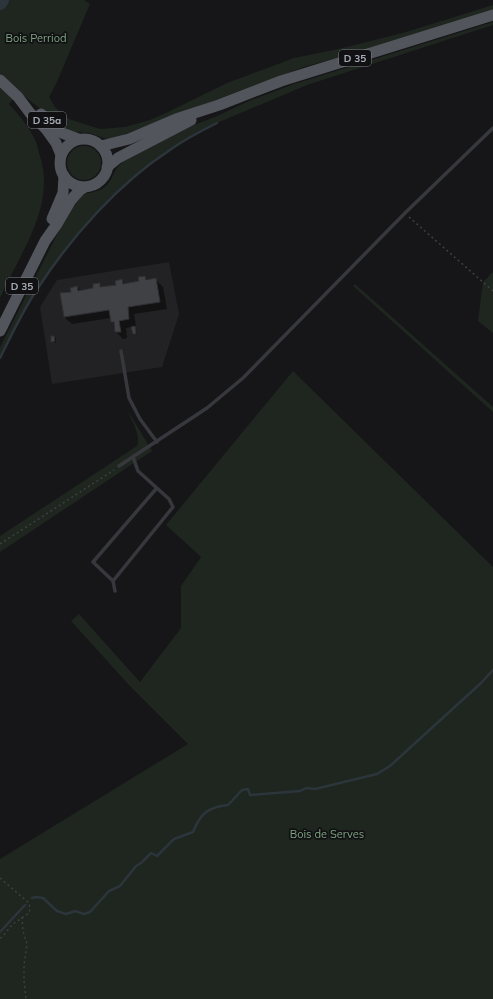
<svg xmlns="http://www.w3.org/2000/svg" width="493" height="999" font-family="Mulish,sans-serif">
	<rect width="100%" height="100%" fill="#161618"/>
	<!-- built -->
	<path fill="#222225" d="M169,262L179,314L162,367L52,384L40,307L57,280Z"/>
	<!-- green -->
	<g fill="#1e261f">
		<path d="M0,0H84L90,4L56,84L49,97L55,107L69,119L100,129L125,127L150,120L170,111L227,83L294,58L343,48L406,32L493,5V10L410,37L304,67L112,139C103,139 97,135 89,133C81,132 74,133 67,130L19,92L9,104C18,114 27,124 33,136C37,142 38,149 40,156C56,207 20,253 0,298Z"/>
		<path d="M493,22V25L307,85L217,123L185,140L168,151L130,181L109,201L70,243L38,287L24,310L0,358V347L66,217C70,210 74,201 81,196C89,191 100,193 107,185C114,177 114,168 123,162L188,127L215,117L251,100L294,84Z"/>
		<circle cx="84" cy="163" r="17"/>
		<path d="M493,272V333L478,321L483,282Z"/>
		<path d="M355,284L493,407V412L353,286Z"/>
		<path d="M293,371L493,567V999H0V859L188,744L128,684L71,621L79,614L140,682L181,628V586L201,557L166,525Z"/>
		<path d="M128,411L152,451L0,552V536L137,446C141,435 132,422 128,411Z"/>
	</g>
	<!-- shadow -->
	<g fill="#0007">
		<path d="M145,277L148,281L156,280L163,287L167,309L134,314L136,326L134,327L136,329L137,335L133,334L132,327L126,328L127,338L123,339L116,332L115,325L112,322L111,318L72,324L64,317L72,293L77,287L81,291L94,289L99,284L103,288L117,286L122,281L126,284L140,282Z"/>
		<path d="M54,337L56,338V343L52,341Z"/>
	</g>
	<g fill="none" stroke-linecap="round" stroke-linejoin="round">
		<!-- stream -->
		<g stroke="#2c353c" stroke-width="2.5">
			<path d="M0,358C12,334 23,310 38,288C71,237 119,183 170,150C185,139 201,131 217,123"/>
			<path d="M32,898L36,897L43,898L57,911L66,914L75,911L84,914L90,912L109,891L120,886L136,866L141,863L151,853L157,856L174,839L193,832C200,814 208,807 228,805L242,790L248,789L250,795L300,791L306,788L315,789L377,774L390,766L481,683L493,670"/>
			<path d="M0,932L25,905"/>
		</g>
		<!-- river -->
		<path stroke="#2c353c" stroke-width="14" d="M0,3L2,0"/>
	</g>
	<!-- building -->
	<g fill="#404145" stroke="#303034">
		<path d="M145,276L146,280L156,278L160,302L128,307L129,319L119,321L121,332H115L114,322H111L109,310L64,317L60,293L71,292L70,288L77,286L78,291L93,288V284L100,283V287L116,285L115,281L122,279L123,284L139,281L138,277Z"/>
		<path d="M135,326L136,334H133L131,327Z"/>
		<path d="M51,336H54L55,341L51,342Z"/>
	</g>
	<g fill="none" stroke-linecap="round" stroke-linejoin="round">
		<!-- path -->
		<g stroke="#3d3f44" stroke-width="1.5" stroke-dasharray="2 3" stroke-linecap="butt">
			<path d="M409,217L493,291"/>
			<path d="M0,544L114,470"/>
			<path d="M0,878L29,903L30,909L29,913L13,924L0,939"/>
			<path d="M22,917L23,931L27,944L24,965V981L26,999"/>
		</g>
		<!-- service -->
		<g stroke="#37383d" stroke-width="3.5">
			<path d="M121,351L129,398L140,419L157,442"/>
			<path d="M119,466L207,408L243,378L405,213L493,128"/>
			<path d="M113,581L93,562L156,489"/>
			<path d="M115,591L113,581L173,507L169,499L138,471L133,457"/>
		</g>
		<!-- primary -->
		<g stroke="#53555c" stroke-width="11">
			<path d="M0,80L18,97L30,113L46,129L56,143L61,155"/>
			<path d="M41,114L62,133L78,139"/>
			<circle cx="84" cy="163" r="24"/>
			<path d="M101,146L129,139L176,119L219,105L281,81L493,15"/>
			<path d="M107,167L118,158L191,120"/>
			<path d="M52,219L63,193L64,176"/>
			<path d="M0,331L45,241L57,224L71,200L79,191L85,187"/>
		</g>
	</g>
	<g text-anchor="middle" stroke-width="3.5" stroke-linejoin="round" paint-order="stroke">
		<!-- shield labels -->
		<g fill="#111113" stroke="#7b7e86" stroke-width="1">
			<rect x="339" y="50" width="32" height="16" rx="3"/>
			<rect x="28" y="112" width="38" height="16" rx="3"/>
			<rect x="6" y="278" width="32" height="16" rx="3"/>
		</g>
		<g font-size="10" font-weight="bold" fill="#a8adb8">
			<text x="355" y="62">D 35</text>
			<text x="47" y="124">D 35a</text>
			<text x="22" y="290">D 35</text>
		</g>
		<!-- park labels -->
		<g font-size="11" fill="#7fa381" stroke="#111113">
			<text x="36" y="42">Bois Perriod</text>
			<text x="327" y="838">Bois de Serves</text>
		</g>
	</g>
</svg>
